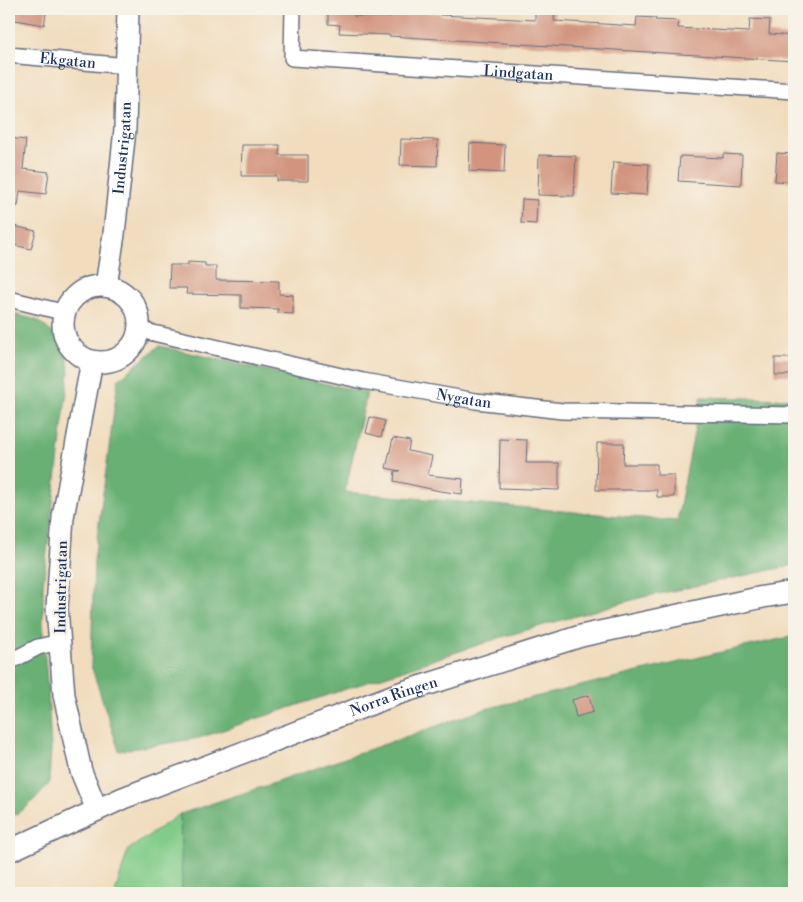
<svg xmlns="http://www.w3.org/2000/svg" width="803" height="902" font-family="'Libre Bodoni',serif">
	<rect width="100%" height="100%" fill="#f7f3e8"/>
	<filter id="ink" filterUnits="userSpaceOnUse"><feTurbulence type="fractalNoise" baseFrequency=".02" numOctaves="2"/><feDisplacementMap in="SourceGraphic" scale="10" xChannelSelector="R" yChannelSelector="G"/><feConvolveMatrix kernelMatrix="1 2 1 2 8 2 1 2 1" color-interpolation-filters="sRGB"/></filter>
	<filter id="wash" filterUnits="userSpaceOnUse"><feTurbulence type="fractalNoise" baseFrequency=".0096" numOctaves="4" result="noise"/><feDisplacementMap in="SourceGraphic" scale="20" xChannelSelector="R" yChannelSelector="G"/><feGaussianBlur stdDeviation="1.12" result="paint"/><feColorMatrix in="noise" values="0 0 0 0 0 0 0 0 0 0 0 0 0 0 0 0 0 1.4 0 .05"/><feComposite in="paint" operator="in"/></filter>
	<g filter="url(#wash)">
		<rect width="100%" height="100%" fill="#f1dcbd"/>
		<!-- green -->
		<path fill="#82cc89" stroke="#4e7e74" d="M180,814L182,893H115L128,850Z"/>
		<!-- forest -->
		<g fill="#69b075" stroke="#42706a">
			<path d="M9,313L37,320L54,334L66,351L68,363L69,373L43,585V637L48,692L51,748L49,784L27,807L9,819Z"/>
			<path d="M159,346L367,393L345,492L677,521L701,397L794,399V565L639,598L502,637L199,738L119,751L91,665L94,561L118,380Z"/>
			<path d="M794,636V893H182L180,814L271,784L485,709L713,654Z"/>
		</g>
		<g id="blocks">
			<!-- building -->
			<g fill="#d2947f">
				<path d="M9,9H47L44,25L9,19Z"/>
				<path d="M328,9H354V16L390,17V10L441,13L440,15L535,20V9H555L554,21L636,26L637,17L656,18L655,20L679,21L678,28L749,32L750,19L770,20L769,34L794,36V61L389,36V35L339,33L340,25L328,24Z"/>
				<path d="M9,138L26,140L23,169L49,172L46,194L20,191L18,206L9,205Z"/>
				<path d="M401,139L438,140L437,166L400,165Z"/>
				<path d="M470,143L505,145L504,173L469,171Z"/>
				<path d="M242,145H280L279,155H308V181H277V176H241Z"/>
				<path d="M777,153L794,154V182L775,181Z"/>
				<path d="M723,154L742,155L741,185L678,181L680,156L723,158Z"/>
				<path d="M539,155L576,156L574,196L538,195Z"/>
				<path d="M613,162L649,164L647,195L611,193Z"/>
				<path d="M522,199L537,200L536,224L521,223Z"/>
				<path d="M9,225L36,231L31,249L9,244Z"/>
				<path d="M188,262L205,263V266H216V280L279,281V294L293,295V314L278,313V309L241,308V295L186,294L187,288H169L170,265H188Z"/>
				<rect x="775" y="358" width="17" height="17"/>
				<path d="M370,417L385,421L381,437L366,433Z"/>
				<path d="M393,438L410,441L408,451L432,456L428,475L463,479L462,494L440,491L394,481L395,471H400L386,468Z"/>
				<path d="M500,439L527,440L526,463H559V490L499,488Z"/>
				<path d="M597,443H624L623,464H657V475H674V497H657V490H596Z"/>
				<path d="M589,695L593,712L576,717L572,700Z"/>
			</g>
		</g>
	</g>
	<g filter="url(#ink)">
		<use href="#blocks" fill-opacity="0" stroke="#666c7f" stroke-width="1"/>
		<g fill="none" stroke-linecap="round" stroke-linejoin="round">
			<!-- street casing -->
			<g stroke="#666c7f" stroke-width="18">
				<g id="street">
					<path id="s1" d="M293,9L292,58L794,91"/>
					<path id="s2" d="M9,55L127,66"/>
					<path d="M9,299L66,313"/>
					<path id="s3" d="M140,330L363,381L476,401L562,411L794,415"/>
					<path d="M9,662L38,647L60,642"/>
				</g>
			</g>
			<!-- secondary casing -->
			<g stroke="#666c7f" stroke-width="24">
				<g id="secondary">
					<path id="s4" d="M106,286L114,234L125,129L128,9"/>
					<circle cx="101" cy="324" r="38"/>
					<path d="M92,361L63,517L57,608L64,695L81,771L97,810"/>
					<path id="s5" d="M9,851L123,798L397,694L581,636L763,597L794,592"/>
				</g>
			</g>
			<!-- street -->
			<use href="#street" stroke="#fff" stroke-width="15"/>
			<!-- secondary -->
			<use href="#secondary" stroke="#fff" stroke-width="21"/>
		</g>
	</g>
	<g text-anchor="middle" stroke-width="5" stroke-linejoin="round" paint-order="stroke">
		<!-- street labels -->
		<g font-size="15" fill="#1b2f5e" stroke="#f7f3e8">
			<text dy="5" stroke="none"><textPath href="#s2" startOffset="59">Ekgatan</textPath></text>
			<text dy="5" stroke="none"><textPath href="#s1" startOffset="276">Lindgatan</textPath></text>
			<text dy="5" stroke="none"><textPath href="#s4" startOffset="139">Industrigatan</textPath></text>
			<text dy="5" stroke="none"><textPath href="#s3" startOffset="331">Nygatan</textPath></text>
			<text transform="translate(61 587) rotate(-89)" y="5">Industrigatan</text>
			<text dy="5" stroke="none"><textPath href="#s5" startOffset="415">Norra Ringen</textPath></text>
		</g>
	</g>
	<!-- margin -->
	<rect width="803" height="902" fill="none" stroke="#f7f3e8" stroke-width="30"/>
</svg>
